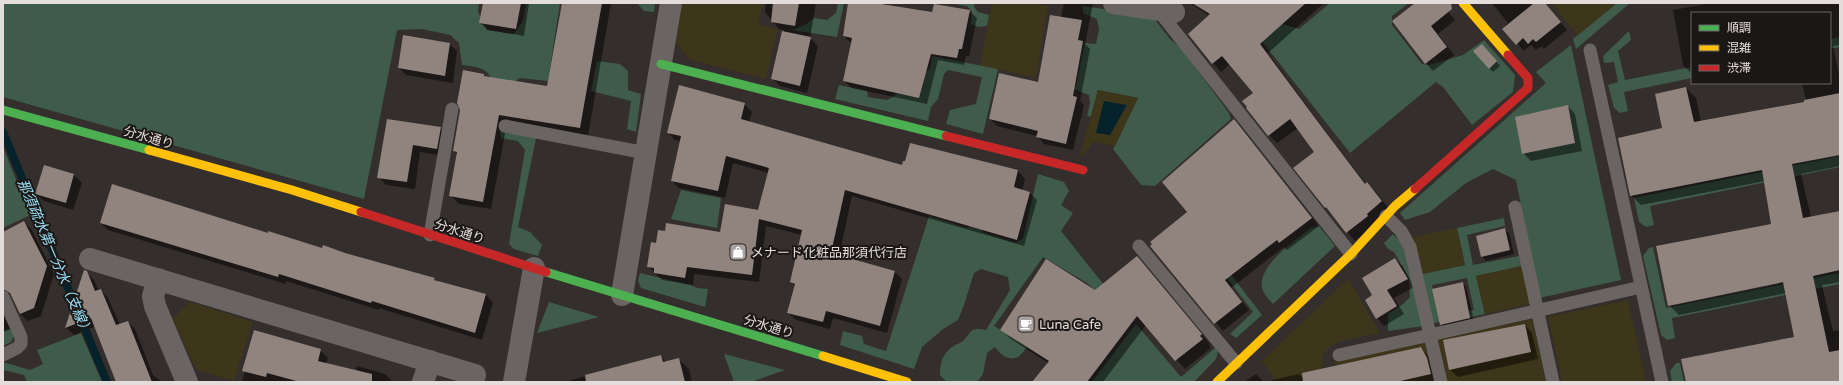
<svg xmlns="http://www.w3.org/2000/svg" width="1843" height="385" font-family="'Varela Round','Noto Sans JP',sans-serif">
	<rect width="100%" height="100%" fill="#342e2c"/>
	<!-- green -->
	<g fill="#3f5c4b" fill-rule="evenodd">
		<path d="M3,3H479L478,12L487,30L514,34L523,21L526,3H560L548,81L520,78L510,85L493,83C489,67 476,67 462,65L459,43L450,35L422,29L397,30L364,199L3,97Z"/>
		<path d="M637,3H655L654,12L644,11Z"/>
		<path d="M838,3H844L837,37L792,30L805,25L814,18L827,20L836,13Z"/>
		<path d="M948,3H975L974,7L978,12L989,15L987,26L978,27L971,24L972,12L967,6Z"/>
		<path d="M1330,3H1409L1392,16V25L1422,64L1429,65L1463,55L1484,40L1515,75L1513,92L1472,125L1443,87L1436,82L1350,153L1238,11L1299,29Z"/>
		<path d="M1617,3H1630L1576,49L1573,39Z"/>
		<path d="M1083,6L1152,16L1170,39L1167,42L1170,39L1180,47L1229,113L1231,119L1155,186L1141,185L1113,149L1138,98L1098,90L1091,117L1087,116L1090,103L1089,95L1065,86L1064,84L1076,86L1085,43L1096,44L1099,29L1097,19L1083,13Z"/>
		<path d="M1629,31L1631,40L1618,51L1625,80L1692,67V78L1624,92L1628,111L1620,113L1614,108L1608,85L1618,82L1614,62L1604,63L1603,56Z"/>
		<path d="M1840,37V47L1830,49V39Z"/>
		<path d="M1571,45L1621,280L1539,298L1516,180L1493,169L1466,183L1430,212L1405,220L1400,213L1546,83L1536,72Z"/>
		<path d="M932,56L998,69L983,134L946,124L950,110L976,104L982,77L948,70L944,74L938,99L931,107L928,121L835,99L839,85L867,91L868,97L887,100L893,97L899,91L930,69ZM924,79L919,97L908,95Z"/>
		<path d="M597,61L620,64L628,71V90L641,94L636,132L627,129L631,101L591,91Z"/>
		<path d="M500,130L536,138L518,227L530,232L542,245L538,256L514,249L509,244L525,150L518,141L501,138Z"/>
		<path d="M3,147L30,215L3,228Z"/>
		<path d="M1840,156V167L1650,206L1654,225L1646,227L1639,222L1634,198Z"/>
		<path d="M1038,174L1064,182L1069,191L1061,205L1073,213L1061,231L1128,315L1125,316L1087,283L1043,257L994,326L1027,346C1018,364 1005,361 995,347L987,353L983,374L977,382H947L940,375C940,361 943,353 955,345C957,344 961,343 963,341C973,331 969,327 986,330L1010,290L1008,277L981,269L974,273L964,305L958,320L943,329L922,347L914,369L840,345L843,331L862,336L864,344L886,351L929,216L967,228L973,224L993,184L982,232L1016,243L1023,238Z"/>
		<path d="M681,190L721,198L717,228L671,219Z"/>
		<path d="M1504,218L1505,226L1467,235L1473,265L1519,256L1522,266L1476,276L1485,314L1454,321L1452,315L1474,310L1467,278L1432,285L1440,322L1433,323L1422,274L1465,265L1457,228Z"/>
		<path d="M1319,226L1335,246L1273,304C1270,300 1265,296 1263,291C1254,267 1296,240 1311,228Z"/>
		<path d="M1393,234L1399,240L1404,249L1423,326L1388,331V314L1403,304L1410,297L1409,278L1394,252L1388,249L1384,243Z"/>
		<path d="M1203,238L1262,315L1236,338L1230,334L1253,312L1199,241Z"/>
		<path d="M1653,247L1666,308L1840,273V284L1672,318L1675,338L1667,340L1661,335L1643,256L1649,248Z"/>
		<path d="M640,273L690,285L698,288L708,289L705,307L641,288L638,281Z"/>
		<path d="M549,302L599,317L537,333Z"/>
		<path d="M1136,324L1181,377L1215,348L1218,351L1216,359L1194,382H1092Z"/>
		<path d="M10,328L14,336L11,342L3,346V331Z"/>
		<path d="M81,333L102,382H27L24,375L3,370V362L30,370L43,364L37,350Z"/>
		<path d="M724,354L785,370L751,382H734Z"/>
		<path d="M1676,363H1680L1684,382H1672L1670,371Z"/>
	</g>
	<!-- sand -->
	<g fill="#3e361a">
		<path d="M682,3H763L758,24L778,29L766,79L690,60L675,42Z"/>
		<path d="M992,3H1032L1048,6L1036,78L980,65Z"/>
		<path d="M1551,3H1617L1578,35Z"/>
		<path d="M1098,90L1138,98L1115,146L1093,142L1085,154L1080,156Z"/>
		<path d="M1457,228L1465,265L1422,274L1414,237Z"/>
		<path d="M1522,266L1530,304L1485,314L1476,276Z"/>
		<path d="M1348,279L1380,333C1347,341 1313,337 1323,382H1277L1262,361Z"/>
		<path d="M1628,300L1646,382H1562L1548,317Z"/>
		<path d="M190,302L253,322L234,381L196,370L173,318Z"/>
		<path d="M1532,319L1546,382H1448L1438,339Z"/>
		<path d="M1426,342L1434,382H1339L1335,361Z"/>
	</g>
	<!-- water -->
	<path fill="#06222a" d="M1104,101L1127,105L1110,135L1096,133Z"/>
	<!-- shadow -->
	<g fill="#0007" fill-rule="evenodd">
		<path d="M484,3H529L524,36L488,30L480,23Z"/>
		<path d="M563,3H611L588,136L507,123L491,209L459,204L450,195L458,155L454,151L484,75L486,77L548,88Z"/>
		<path d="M766,3H816L810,38L818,46L807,93L780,86L772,78L784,30L779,29L765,12Z"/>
		<path d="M850,3H887L886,6L933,13L969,11L977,18L969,56H966L964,65L938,60L927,104L852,88L844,81L851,43L844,36Z"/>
		<path d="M1064,3H1093L1085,44L1090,49L1080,101L1084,105L1073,150L1044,144L1037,136L997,126L990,119L1039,83L1061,18Z"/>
		<path d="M1190,3H1215L1208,15Z"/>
		<path d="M1249,3H1324L1268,53L1335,144L1366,184L1376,192L1390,210L1355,241L1326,207L1315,152L1298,128L1277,143L1269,135L1254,93L1230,64L1221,72L1199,47Z"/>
		<path d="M1417,3H1441L1455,20L1438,34L1454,55L1433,71L1426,63Z"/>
		<path d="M1492,3H1545L1567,30L1544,49L1542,46L1536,50L1531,45L1524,51L1503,28L1508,23Z"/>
		<path d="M1712,3H1840V45L1833,46L1840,79V166L1801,174L1811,217L1840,212V282L1822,285L1833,331L1840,330V382H1686L1795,338L1786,293L1679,315L1669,305L1772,225L1765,181L1641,205L1631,195L1686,88L1696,98L1701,122L1805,103L1806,100L1802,83H1830V13H1692V74L1683,65L1673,10ZM1787,280L1788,282L1675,305V303Z"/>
		<path d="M450,44L457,51L453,83L406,75L399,68Z"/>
		<path d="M1486,49L1500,66L1493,72L1489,68Z"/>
		<path d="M744,104L752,112L749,123L902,166L1018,171L1025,179L1022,191L1030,193L1037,200L1024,246L852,196L839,256L895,272L902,279L887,333L833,318L830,329L796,320L788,313L795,286L791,282L802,235L766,226L759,282L694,274L693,285L662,280L648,266L721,233L759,211L769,173L733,163L725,198L679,188L672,181L681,141L675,140L668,132Z"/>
		<path d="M1568,106L1575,114L1582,151L1531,161L1523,153Z"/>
		<path d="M387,120L440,128L448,135L444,156L420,152L415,189L386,185L379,177Z"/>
		<path d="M1234,120L1319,226L1287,250L1284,247L1231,288L1249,310L1223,331L1151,246L1189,212Z"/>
		<path d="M44,166L74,175L82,183L73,210L44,201L36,194Z"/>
		<path d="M24,222L32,230L54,274L41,316L28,321L20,314L13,297L3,286V233Z"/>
		<path d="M101,223L268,234L434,278L438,282L486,295L493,303L482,340L379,308V310L286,281V284L108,230Z"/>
		<path d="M1505,230L1509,233L1514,254L1486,261L1482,257L1477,236Z"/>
		<path d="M1137,258L1210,344L1209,345L1211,348L1185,369L1146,325L1103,382H1033L1048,363L1011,339L1002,330L1095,292Z"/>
		<path d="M1395,259L1403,267L1414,287L1394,298L1404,314L1384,326L1377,318L1373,296Z"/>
		<path d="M85,271L94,280L99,291L101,290L108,298L120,325L128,322L135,329L153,375L162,382H121L96,326L74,335L66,328Z"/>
		<path d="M1463,283L1466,287L1474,321L1445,328L1441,324Z"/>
		<path d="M3,309L12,329L3,332Z"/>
		<path d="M1525,325L1532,333L1538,359L1458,377L1450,370Z"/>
		<path d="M1420,348L1428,356L1434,366L1436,382H1343Z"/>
		<path d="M320,350L328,358L326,364L356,371L357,366L385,374L393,382H242L245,372L243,371Z"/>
		<path d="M661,356L666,362L678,359L689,369L692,382H564Z"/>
		<path d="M1256,374L1264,382H1244Z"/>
		<path d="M1299,374L1306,381L1265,382Z"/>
	</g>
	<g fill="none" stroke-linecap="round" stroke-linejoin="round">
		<!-- stream -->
		<path stroke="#06222a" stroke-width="8" d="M3,132L107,382"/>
	</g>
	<!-- building -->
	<g fill="#91847f">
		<path d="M483,3H521L516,29L479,23Z"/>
		<path d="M562,3H602L580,128L499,115L483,202L449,196L457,152L453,151L460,110L457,103L463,70L484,74V76L547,86Z"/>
		<path d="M773,3H799L795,26L771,22Z"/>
		<path d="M848,3H875L932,12L934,4L970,10L962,49H959L957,58L931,54L919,98L843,81L852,38L843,36Z"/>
		<path d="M1192,3H1306L1260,44L1327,134L1365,184L1367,182L1382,201L1367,214L1368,216L1346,233L1326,207L1325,208L1293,168L1314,152L1290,119L1268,136L1246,108L1247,107L1242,101L1253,93L1222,56L1212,64L1188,34L1210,14Z"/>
		<path d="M1415,3H1451L1452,9L1431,26L1447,47L1425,64L1392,21Z"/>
		<path d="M1534,3H1545L1561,22L1536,42L1533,39L1528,44L1523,38L1516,45L1502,29Z"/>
		<path d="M1050,15L1082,20L1078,40L1083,41L1073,96L1077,97L1066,144L1036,137L1038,131L989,119L999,73L1038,82Z"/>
		<path d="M782,31L811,37L800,86L771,79Z"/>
		<path d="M403,35L450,43L445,76L398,68Z"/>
		<path d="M1482,44L1497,61L1489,69L1473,51Z"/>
		<path d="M679,85L745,103L741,119L902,165L903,161H905L910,143L1018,170L1014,187L1030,192L1017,240L845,190L831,253L895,271L880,326L826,311L823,322L787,313L795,284L790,282L802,230L759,219L752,275L687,267L685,278L654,273V268L647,267L651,242L656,243L658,230L665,231L666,223L720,232L725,204L758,210L769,168L726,156L718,191L671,181L681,136L667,133Z"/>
		<path d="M1686,87L1694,122L1804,102V100L1840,93V155L1792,164L1803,218L1840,211V270L1813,276L1829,352L1840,350V382H1686L1681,359L1794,337L1783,282L1668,306L1656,246L1771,224L1762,170L1630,196L1618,138L1662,128L1655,94Z"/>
		<path d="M1568,105L1575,143L1522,154L1515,117Z"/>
		<path d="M387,119L441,127L437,149L413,145L407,182L377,178Z"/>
		<path d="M1234,119L1312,218L1279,243L1277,240L1225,280L1242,302L1214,324L1150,246L1152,244L1150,242L1187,212L1162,182Z"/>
		<path d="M44,165L74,174L66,203L35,194Z"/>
		<path d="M112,184L268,233V231L322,248L323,245L345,253L435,278L434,280L486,294L475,333L372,301L371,303L279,274L278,277L100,223Z"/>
		<path d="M24,221L47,266L34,308L20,314L10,293L3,289V232Z"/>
		<path d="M1505,228L1510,250L1481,257L1476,236Z"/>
		<path d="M1137,256L1202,334L1200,336L1203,339L1175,361L1137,316L1087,382H1032L1049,361L1000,330L1046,259L1095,290Z"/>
		<path d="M1395,258L1408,279L1387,290L1397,306L1376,319L1365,300L1372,295L1362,278Z"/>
		<path d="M84,270L87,271L95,291L101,289L116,325L128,321L152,382H116L91,318L65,328Z"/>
		<path d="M1463,282L1470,318L1440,325L1432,289Z"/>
		<path d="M1525,324L1531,352L1449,370L1443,340Z"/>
		<path d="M254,330L321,349L318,361L372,374V382H300L267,373L266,377L242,371Z"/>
		<path d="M1421,347L1427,358L1431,374L1396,382H1303L1302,373Z"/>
		<path d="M661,355L663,362L679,358L685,382H586L585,375Z"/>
	</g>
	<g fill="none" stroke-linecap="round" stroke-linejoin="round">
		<!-- lane -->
		<g stroke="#6a6563" stroke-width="13">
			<path d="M1158,10L1351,254"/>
			<path d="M1590,50L1662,382"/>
			<path d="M505,126L646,153"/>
			<path d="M1515,207L1553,382"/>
			<path d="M430,235L452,109"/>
			<path d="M1139,246L1236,363"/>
			<path d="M3,297L21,337V344L17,348L3,355"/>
			<path d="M1339,355L1430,335L1410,247L1401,231L1386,216"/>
			<path d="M1441,382L1430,335L1641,287"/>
		</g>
		<!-- street -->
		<g stroke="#6a6563" stroke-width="22">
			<path d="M1114,3L1174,12"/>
			<path d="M90,259L475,375"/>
			<path d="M158,279L153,296L155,306L187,382"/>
			<path d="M622,295L671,3"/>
			<path d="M423,382L430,361"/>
			<path d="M514,382L534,268"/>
		</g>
		<!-- fast -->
		<g stroke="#4caf50" stroke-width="9">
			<path d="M661,64L946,136"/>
			<path d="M3,110L149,150"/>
			<path d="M546,272L823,356"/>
		</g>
		<!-- slow -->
		<g stroke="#ffc107" stroke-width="9">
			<path d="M1463,3L1508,55"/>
			<path d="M149,150L292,190L361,212"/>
			<path d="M823,356L907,382"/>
			<path d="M1217,382L1351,254L1395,206L1415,189"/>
		</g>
		<!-- jam -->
		<g stroke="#c62828" stroke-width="9">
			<path d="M946,136L1083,170"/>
			<path d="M1415,189L1528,88V78L1508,55"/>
			<path d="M361,212L546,272"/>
		</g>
	</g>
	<!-- icons -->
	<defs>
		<g id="shop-square" transform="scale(0.9)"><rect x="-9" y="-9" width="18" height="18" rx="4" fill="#a6a09e" stroke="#1b1715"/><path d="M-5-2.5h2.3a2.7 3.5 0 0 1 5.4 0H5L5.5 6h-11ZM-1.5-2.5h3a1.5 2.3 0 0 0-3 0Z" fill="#fff"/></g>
		<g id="cafe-square" transform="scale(0.9)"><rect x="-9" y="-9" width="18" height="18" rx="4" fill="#a6a09e" stroke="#1b1715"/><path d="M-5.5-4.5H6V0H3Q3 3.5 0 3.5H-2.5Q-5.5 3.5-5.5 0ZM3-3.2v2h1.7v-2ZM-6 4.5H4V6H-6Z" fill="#fff"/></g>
	</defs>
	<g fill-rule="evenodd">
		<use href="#shop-square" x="738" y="252"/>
		<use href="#cafe-square" x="1026" y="324"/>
	</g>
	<g text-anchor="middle" stroke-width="4" stroke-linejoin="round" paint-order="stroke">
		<!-- street labels -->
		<g font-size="13" fill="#e4dddb" stroke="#1b1715">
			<text transform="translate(149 137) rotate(16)" y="5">分水通り</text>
			<text transform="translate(460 231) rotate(18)" y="5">分水通り</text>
			<text transform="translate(769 326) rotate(17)" y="5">分水通り</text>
		</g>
		<!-- poi labels -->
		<g font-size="13" fill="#e4dddb" stroke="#1b1715" text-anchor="start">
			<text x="751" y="257">メナード化粧品那須代行店</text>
			<text x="1039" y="329">Luna Cafe</text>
		</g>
		<!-- water labels -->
		<g font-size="14" font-style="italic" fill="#99e0f7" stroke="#1b1715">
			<text transform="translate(55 257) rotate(67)" y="5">那須疏水第一分水（支線）</text>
		</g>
	</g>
	<!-- border -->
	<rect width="1843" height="385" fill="none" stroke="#e4dddb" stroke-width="8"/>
	<!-- legend -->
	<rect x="1691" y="12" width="140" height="72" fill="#1b1715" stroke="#6b6664"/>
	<rect x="1699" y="25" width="20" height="6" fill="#4caf50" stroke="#6b6664"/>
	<text x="1727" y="32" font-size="12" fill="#e4dddb">順調</text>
	<rect x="1699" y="45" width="20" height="6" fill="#ffc107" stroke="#6b6664"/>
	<text x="1727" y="52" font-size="12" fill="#e4dddb">混雑</text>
	<rect x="1699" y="65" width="20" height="6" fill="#c62828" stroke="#6b6664"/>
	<text x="1727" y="72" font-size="12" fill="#e4dddb">渋滞</text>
</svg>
